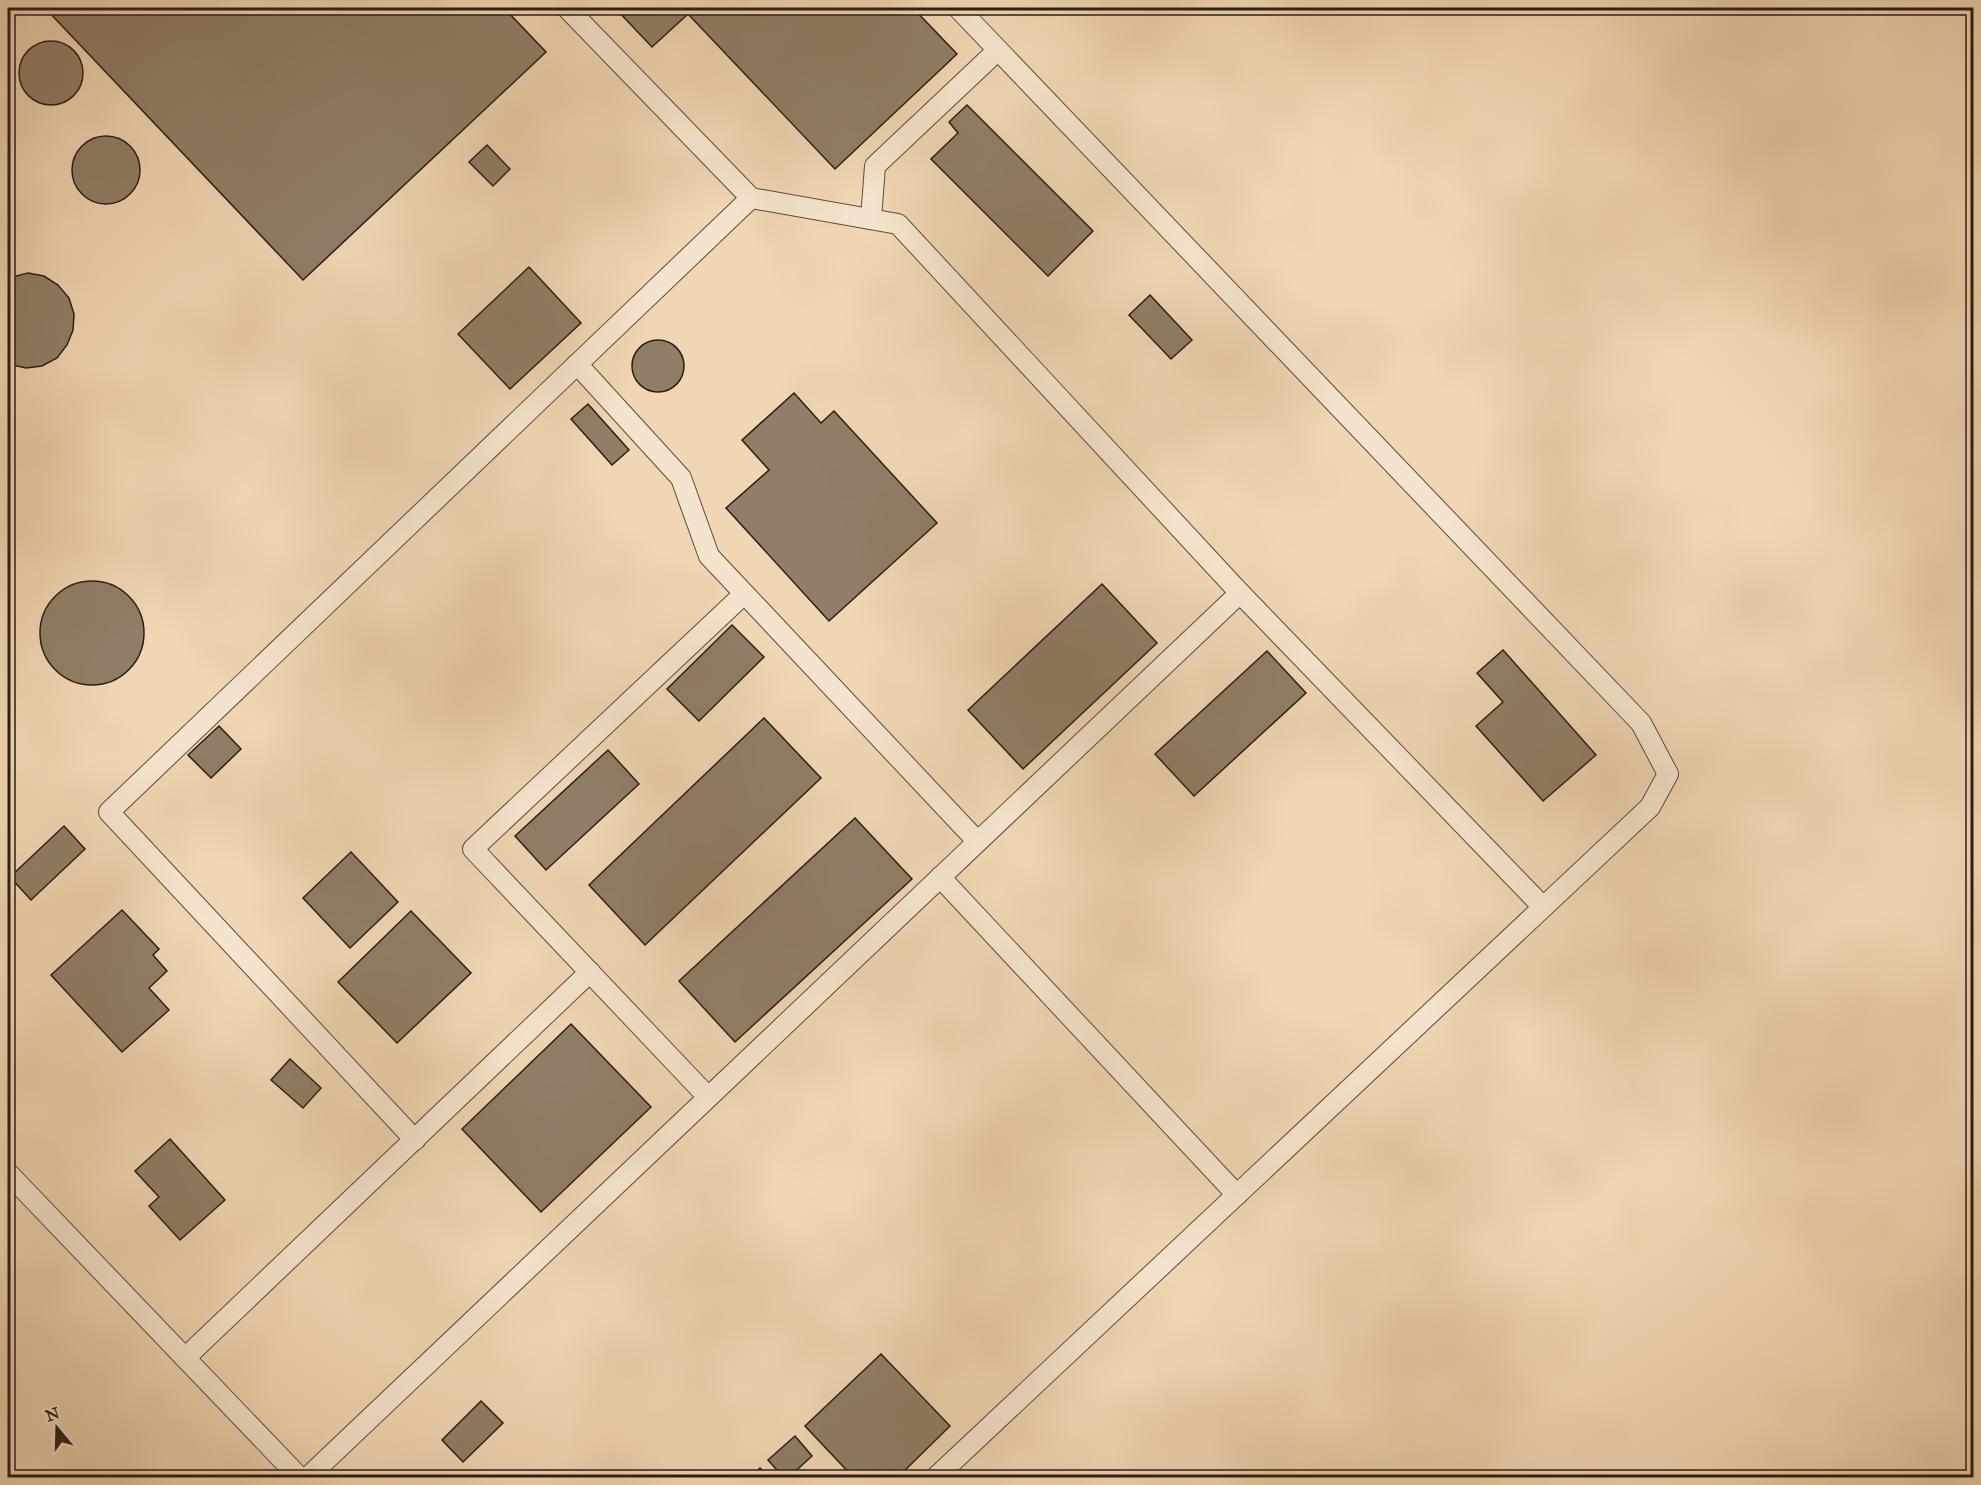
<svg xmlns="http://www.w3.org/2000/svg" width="1981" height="1485" font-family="'IM FELL Great Primer',serif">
	<rect width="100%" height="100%" fill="#f0d6b2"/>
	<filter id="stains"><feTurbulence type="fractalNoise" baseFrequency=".00333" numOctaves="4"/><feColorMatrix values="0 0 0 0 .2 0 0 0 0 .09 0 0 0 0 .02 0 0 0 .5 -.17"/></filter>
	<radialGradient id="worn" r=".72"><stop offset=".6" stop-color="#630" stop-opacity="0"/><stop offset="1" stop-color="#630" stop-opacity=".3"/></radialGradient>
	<!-- building -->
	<g fill="#907e67" stroke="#281e16" stroke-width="1.5">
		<path d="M45,8H504L546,52L303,280Z"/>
		<path d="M615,8H913L957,54L835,169L688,14L652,47Z"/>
		<circle cx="51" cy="73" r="32"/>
		<path d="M967,105L1093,231L1048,276L931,159L958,133L949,122Z"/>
		<circle cx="106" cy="170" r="34"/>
		<path d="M487,145L510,169L493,186L469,162Z"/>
		<path d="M529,267L581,323L510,389L458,334Z"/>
		<path d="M28,273L44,276L58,285L69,298L74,314L73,330L67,345L57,358L42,366L26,368L8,364V278Z"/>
		<path d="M1150,295L1192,340L1171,359L1129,315Z"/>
		<circle cx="658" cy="366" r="26"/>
		<path d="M794,393L821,423L834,411L937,523L829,621L726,508L769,470L742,440Z"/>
		<path d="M588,404L629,450L612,465L571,419Z"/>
		<circle cx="92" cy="633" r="52"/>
		<path d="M1102,584L1157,643L1023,769L968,710Z"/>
		<path d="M732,625L764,657L699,721L667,689Z"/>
		<path d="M1503,650L1596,755L1543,801L1476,726L1503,702L1477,673Z"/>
		<path d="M1267,651L1306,693L1194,796L1155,754Z"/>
		<path d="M764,718L821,778L645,945L589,885Z"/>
		<path d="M219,726L241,749L211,778L188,755Z"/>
		<path d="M608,750L639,784L546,870L515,836Z"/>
		<path d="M855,818L912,879L735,1042L679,981Z"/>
		<path d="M64,826L85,849L31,900L10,877Z"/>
		<path d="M351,852L398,902L350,948L303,898Z"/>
		<path d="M122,910L159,949L153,955L167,971L149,988L169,1010L122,1052L51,975Z"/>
		<path d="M411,911L471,973L397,1043L338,982Z"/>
		<path d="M571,1024L651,1107L541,1212L462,1129Z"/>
		<path d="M290,1059L321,1088L303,1108L271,1080Z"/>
		<path d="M170,1139L225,1200L180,1240L149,1206L159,1197L135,1171Z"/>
		<path d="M881,1354L950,1426L897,1478H854L805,1426Z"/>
		<path d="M481,1401L503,1423L463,1462L442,1440Z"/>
		<path d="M795,1436L812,1456L788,1478H784L768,1460Z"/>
		<path d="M760,1468L770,1478H750Z"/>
	</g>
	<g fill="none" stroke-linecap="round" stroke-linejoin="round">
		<!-- lane casing -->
		<g stroke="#5a4c3d" stroke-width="22">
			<g id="lane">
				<path d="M567,8L751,198"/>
				<path d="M871,219L875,166L998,50"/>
				<path d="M577,364L681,478L709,556L977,841"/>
				<path d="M940,877L1237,1195"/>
				<path d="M708,1097L473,849L744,594"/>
				<path d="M415,1140L109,812L751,198L898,224L1240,593"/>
				<path d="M8,1173L300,1478"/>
				<path d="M185,1358L590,972"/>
				<path d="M307,1478L1240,593L1543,907"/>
				<path d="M935,1478L1650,807L1668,774L1641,723L958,8"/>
			</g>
		</g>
		<!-- lane -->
		<use href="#lane" stroke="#f5e4cd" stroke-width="20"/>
	</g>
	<!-- margin -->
	<rect width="1981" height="1485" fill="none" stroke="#f0d6b2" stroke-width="30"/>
	<rect x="9" y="9" width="1963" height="1467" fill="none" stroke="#281e16" stroke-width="3"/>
	<rect x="15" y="15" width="1951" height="1455" fill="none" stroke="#281e16" stroke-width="1.5"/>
	<!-- north arrow -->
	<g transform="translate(57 1428) rotate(341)" stroke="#f5e4cd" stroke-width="4.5" paint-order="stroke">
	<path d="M0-4.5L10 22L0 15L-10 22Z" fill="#281e16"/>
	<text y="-9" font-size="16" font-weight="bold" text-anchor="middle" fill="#281e16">N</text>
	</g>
	<rect width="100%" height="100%" filter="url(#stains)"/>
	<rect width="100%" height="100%" fill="url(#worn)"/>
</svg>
